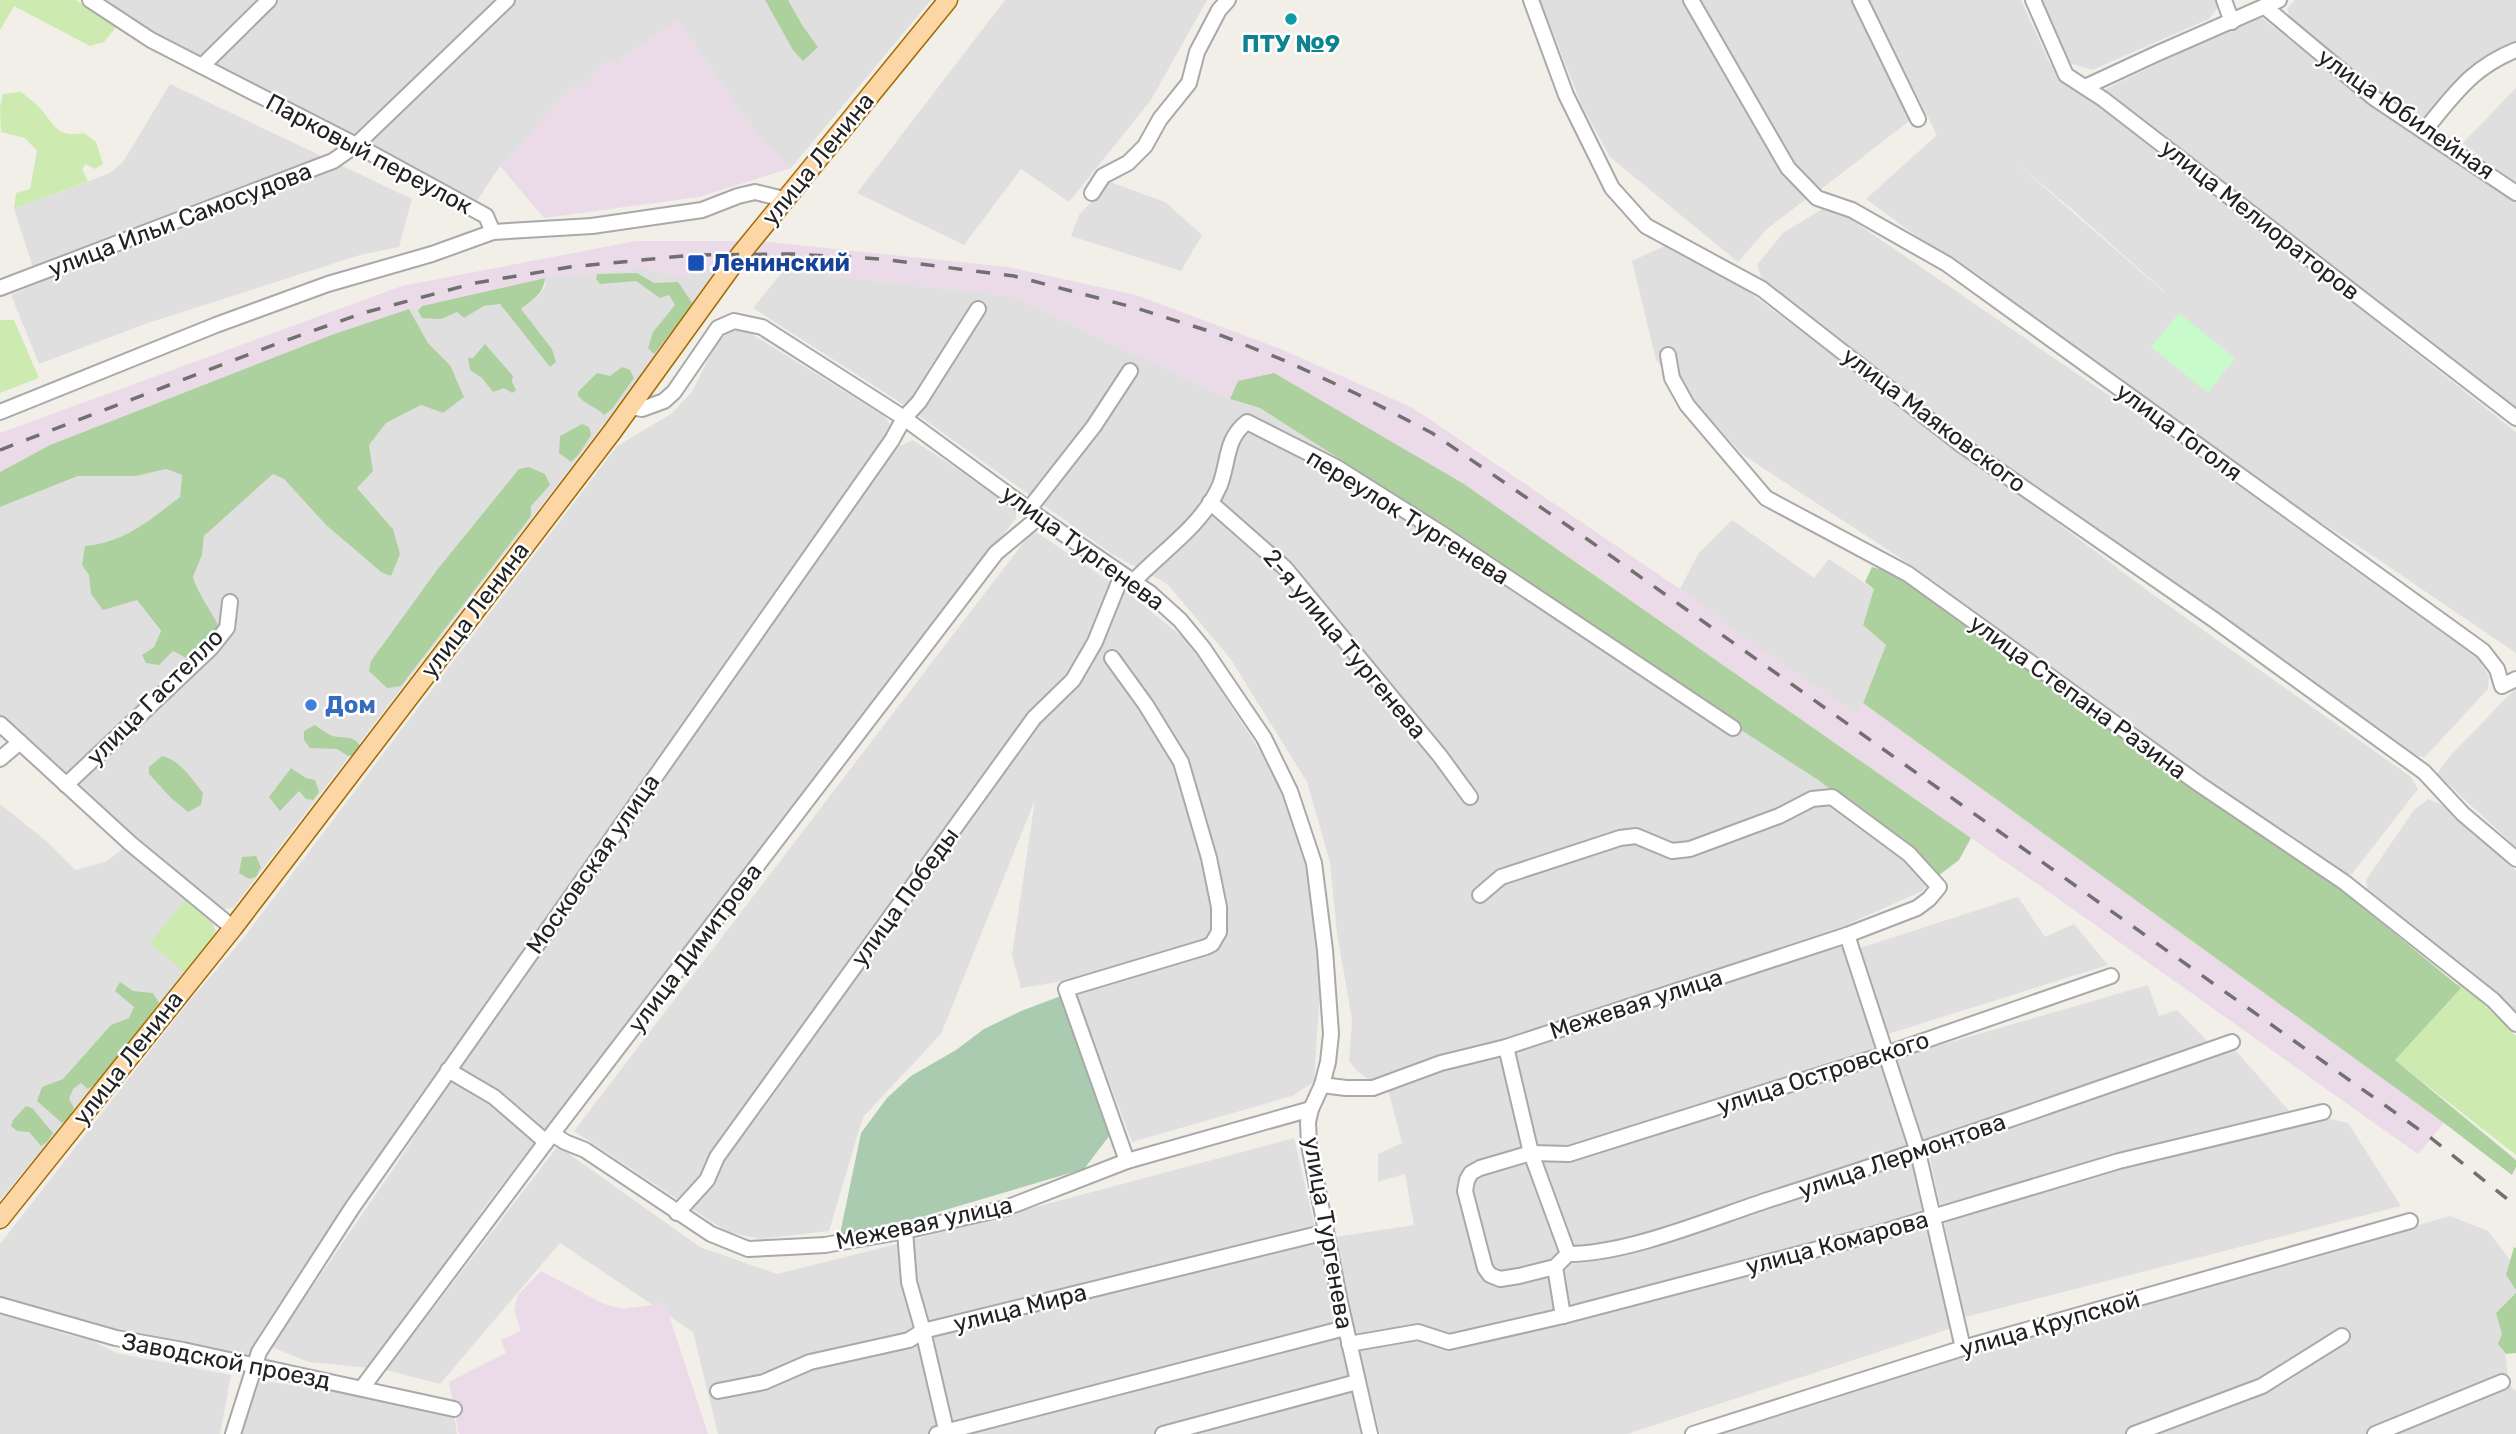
<svg xmlns="http://www.w3.org/2000/svg" width="2516" height="1434" font-family="Rubik,sans-serif">
	<rect width="100%" height="100%" fill="#f2efe9"/>
	<!-- residential -->
	<g fill="#e0dfdf" fill-rule="evenodd">
		<path d="M93,0H931L791,168L764,142L744,117L678,21L619,61L623,67L620,68L582,88L574,87L500,166L476,202Z"/>
		<path d="M1005,0H1207L1151,100L1069,202L1021,169L964,245L857,193Z"/>
		<path d="M1540,0H1684L1743,102L1806,199L1767,229L1738,262L1610,157L1582,106Z"/>
		<path d="M1699,0H1855L1913,118L1820,190L1796,165Z"/>
		<path d="M1869,0H2021L2050,64L2516,432V653L2376,558L2179,430L1866,199L1937,135ZM2015,162L2074,211L2165,292H2164Z"/>
		<path d="M2038,0H2218L2220,5L2209,19L2092,70L2067,62Z"/>
		<path d="M2295,0H2516V43L2476,63L2431,115L2415,119L2292,23L2287,9Z"/>
		<path d="M2258,15L2373,104L2516,198V415L2102,91Z"/>
		<path d="M170,84L412,199L399,247L360,255L145,324L39,364L11,295L38,283L14,209L110,173L123,162Z"/>
		<path d="M2516,88V185L2463,143Z"/>
		<path d="M1110,182L1165,202L1202,235L1181,271L1071,236L1079,215Z"/>
		<path d="M1824,208L1843,214L2158,429L2476,655L2489,676L2488,689L2425,757L2413,755L1959,434L1764,284L1757,265L1783,233Z"/>
		<path d="M1664,246L1746,290L2155,596L2411,777L2418,789L2352,874L2336,873L1914,567L1743,455L1656,360L1632,261Z"/>
		<path d="M643,268L678,277L713,272L715,279L233,908L223,909L213,904L128,834L0,714V507L78,476H136L166,469L182,475L180,497L135,531L106,544L86,546L91,594L137,600L161,632L154,647L173,650L178,654L211,612L199,596L193,577L202,555L204,536L273,474L284,479L326,525L381,572L393,529L357,488L373,470L368,445L386,423L421,405L443,413L450,365L428,343L409,309L422,306L418,311L457,312L464,318L484,306L500,304L552,349L520,309L537,297L545,287V278Z"/>
		<path d="M784,270L1011,296L1230,399L1260,408L1407,502L1818,780L1910,850L1938,876L1922,891L1837,929L1914,1161L1955,1327L1627,1434H1380L1354,1331L1335,1237L1414,1225L1405,1174L1378,1182V1154L1402,1143L1389,1093L1358,1072L1349,1061L1352,1020L1337,933L1330,862L1307,782L1230,658L1167,584L1112,554L901,403L753,308Z"/>
		<path d="M730,331H747L884,416L891,426L882,446L445,1065L249,1356L113,1330L0,1301V1244L186,1005L241,941L617,446L671,414L692,392L716,343Z"/>
		<path d="M913,440L959,470L1016,511V518L654,992L482,1210L443,1274L371,1368L309,1362L271,1347L396,1165L455,1073L872,479L900,446Z"/>
		<path d="M1732,520L1814,578L1829,559L1874,589L1863,625L1886,645L1863,703L1856,714L1759,649L1680,589L1698,554Z"/>
		<path d="M1033,530L1133,597L1189,642L1281,783L1308,864L1321,974L1314,1082L1292,1096L1132,1142L1070,980L1021,988L1012,955L1035,800L941,1034L863,1117L829,1231L760,1239L727,1232L574,1131Z"/>
		<path d="M2516,688V847L2437,774L2449,757Z"/>
		<path d="M2428,799L2442,805L2516,871V1019L2368,893L2366,880L2414,810Z"/>
		<path d="M0,804L46,841L75,870L105,862L124,848L207,916L213,923L216,932L213,939L184,972L68,1119L0,1200Z"/>
		<path d="M2018,897L2045,937L2074,924L2108,965L1888,1034L1857,949Z"/>
		<path d="M2148,985L2159,1016L2177,1010L2209,1043L1922,1140L1896,1058Z"/>
		<path d="M2235,1050L2289,1111L2114,1155L1940,1205L1929,1155Z"/>
		<path d="M2325,1118L2348,1123L2401,1206L1965,1317L1943,1218L2124,1164Z"/>
		<path d="M1294,1138L1363,1434H718L693,1332L560,1243L440,1384L386,1370L558,1146L700,1247L777,1274L905,1242Z"/>
		<path d="M2450,1216L2488,1231L2516,1268V1296L2502,1326L2509,1385L2516,1391V1434H1714L1986,1348Z"/>
		<path d="M0,1312L68,1335L91,1340L116,1353L231,1375L220,1434H0Z"/>
		<path d="M252,1379L379,1399L454,1415L457,1434H241Z"/>
	</g>
	<!-- industrial -->
	<g fill="#ebdbe8">
		<path d="M678,21L744,117L764,142L791,168L699,197L544,218L500,166L574,87L579,85L582,88L609,58L621,68L623,66L619,61Z"/>
		<path d="M636,241H759L1008,267L1136,295L1281,349L1413,408L1680,589L1760,649L1856,714L1863,703L2444,1123L2418,1154L2063,902L1464,484L1238,381L1230,399L1011,296L784,270L713,272L678,277L643,268L545,278L409,309L334,334L50,445L0,472V433L402,286Z"/>
		<path d="M541,1271L604,1304L623,1309L665,1303L708,1434H459L449,1382L506,1353L501,1340L521,1331L514,1310L518,1295Z"/>
	</g>
	<!-- grass -->
	<g fill="#cdebb0">
		<path d="M0,0H75L110,20L116,27L104,42L90,46L14,6L0,30Z"/>
		<path d="M21,92C27,97 34,102 39,107C55,125 56,138 84,133L96,142L103,164L95,169L86,164L82,169L88,181L14,209L16,193L30,189L37,151L25,138L1,132L0,107L3,94Z"/>
		<path d="M0,320H14L39,378L0,393Z"/>
		<path d="M186,899C230,935 218,934 184,972L150,943Z"/>
		<path d="M2461,982L2516,1036V1155L2388,1055L2451,987Z"/>
	</g>
	<!-- forest -->
	<g fill="#add19e">
		<path d="M765,0H788L802,25L818,47L803,61L793,50Z"/>
		<path d="M637,273L654,283L678,282L693,304L654,354L648,348L653,332L675,305L669,295L660,298L636,281L600,284L596,279L597,274Z"/>
		<path d="M545,278C544,294 532,300 521,309L552,349L556,362L550,367L500,304L484,306L464,318L457,312L441,319L422,318L418,311L422,306Z"/>
		<path d="M409,309L428,343L450,365L464,397L443,413L421,405L386,423L369,445L373,471L357,488L393,529L400,554L391,576L381,572L326,525L284,479L273,474L204,536L202,555L193,577C199,596 209,607 218,625L202,650L188,659L173,651L159,665L146,663L142,655L154,647L161,631L137,600L103,610L91,594L89,575L82,565L85,546C126,542 148,521 180,497L182,475L166,469L136,476H78L0,507V472L50,445L334,334Z"/>
		<path d="M485,344L513,376L512,382L516,390L512,393L504,388L493,392L482,378L470,370L468,358H473Z"/>
		<path d="M622,367L630,370L634,378L612,409L604,415C596,406 587,406 578,396V392L597,373L610,376Z"/>
		<path d="M1274,373L1464,484L1971,838L1959,860L1938,876L1910,850L1818,780L1632,659L1407,502L1260,408L1230,399L1238,381Z"/>
		<path d="M582,424L589,427L591,435L579,454L571,462L559,453L560,436Z"/>
		<path d="M529,467L545,474L550,485L531,506V516L401,686L387,688L369,671L371,661L437,570L519,469Z"/>
		<path d="M1872,567L1901,575L2334,884L2461,988L2395,1060L2516,1160V1167L2512,1175L2444,1123L1863,703L1886,645L1863,625L1874,589L1865,582Z"/>
		<path d="M315,725C319,728 325,732 330,735C343,740 353,733 361,747L356,755L348,756L337,749L310,748L304,740V731Z"/>
		<path d="M162,756C180,760 192,779 203,793L201,805L188,812L171,798L149,774V767Z"/>
		<path d="M291,768L306,778L315,780L319,792L313,800L306,799L299,791L280,811L269,797Z"/>
		<path d="M256,856L261,867L256,877L249,879L239,873L242,857Z"/>
		<path d="M120,982L133,991L153,993L159,1003L96,1084L88,1089L81,1083L73,1089L69,1099L74,1108L68,1119L62,1123L37,1101L42,1087L63,1079L111,1025L129,1018L134,1007L115,991Z"/>
		<path d="M26,1106L32,1108L53,1133L48,1141L41,1146L29,1132L17,1131L11,1126L13,1120Z"/>
		<path d="M2514,1247L2516,1248V1290L2506,1275Z"/>
		<path d="M2516,1293V1353L2506,1354L2498,1344L2502,1334L2496,1313Z"/>
	</g>
	<!-- cemetery -->
	<path fill="#aacbaf" d="M1061,996L1110,1135L1084,1169L918,1218L840,1234L861,1133L887,1098L911,1076L956,1050L984,1029L1021,1011Z"/>
	<!-- park -->
	<path fill="#c8facc" d="M2179,313L2235,358L2208,393L2151,347Z"/>
	<g fill="none" stroke-linecap="round" stroke-linejoin="round">
		<!-- minor casing -->
		<g stroke="#a9a9a9" stroke-width="18">
			<g id="minor">
				<path d="M90,0L151,40L356,145L486,216L493,232L592,226L702,210L738,196L755,192L784,199"/>
				<path d="M1531,0L1566,95L1612,188L1646,226L1762,289L1959,443L2213,619L2424,772L2463,814L2516,859"/>
				<path d="M1691,0L1788,168L1817,198L1852,210L1947,264L2483,651L2497,669L2502,686L2516,679"/>
				<path d="M1860,0L1918,119"/>
				<path d="M2033,0L2066,75L2103,99L2516,418"/>
				<path d="M2224,0L2232,22"/>
				<path d="M2265,7L2374,98L2516,193"/>
				<path d="M202,66L269,0"/>
				<path d="M2085,87L2156,54L2279,0"/>
				<path d="M2424,131C2454,95 2471,68 2516,50"/>
				<path d="M1092,193L1103,176L1128,163L1145,146L1160,119L1189,83L1197,52L1219,10L1228,0"/>
				<path d="M0,288L333,161L356,145L507,0"/>
				<path d="M1668,355L1672,378L1687,405L1766,498L1908,574L2199,784L2344,882L2493,1000L2516,1024"/>
				<path d="M631,407L642,409L664,401L674,392L718,328L734,321L762,327L904,418L1039,517L1150,593L1180,620L1203,648L1264,738L1290,791L1314,863L1325,950L1331,1034L1328,1062L1322,1085L1311,1109L1308,1122L1309,1145L1340,1302L1370,1434"/>
				<path d="M0,412L216,325L328,284L432,254L493,232"/>
				<path d="M1210,502L1285,568L1440,756L1470,797"/>
				<path d="M1029,509L1094,426L1130,371"/>
				<path d="M1133,582C1162,551 1203,525 1220,485C1229,461 1225,439 1247,422L1336,467L1444,535L1733,728"/>
				<path d="M1112,658L1146,705L1181,762L1209,858L1219,907V932L1212,944L1206,947L1066,989L1127,1161"/>
				<path d="M0,724L131,844L233,928"/>
				<path d="M0,759L20,742"/>
				<path d="M66,785L211,648L227,628L230,602"/>
				<path d="M1847,935L1918,1152L1963,1348"/>
				<path d="M1506,1047L1531,1153L1568,1254"/>
				<path d="M448,1070L494,1097L546,1142"/>
				<path d="M1322,1085L1346,1088H1373L1441,1063L1506,1047L1847,935L1917,908L1929,899L1939,887L1909,854L1832,797L1812,799L1779,816L1690,849L1672,851L1636,836L1620,838L1501,877L1480,895"/>
				<path d="M554,1135L565,1142L585,1150L711,1234L748,1249L788,1247L825,1245L905,1231L1006,1208L1127,1161L1311,1109"/>
				<path d="M677,1213L707,1180L717,1157L1034,718L1073,680L1095,642L1122,575"/>
				<path d="M905,1231L909,1282L923,1331L947,1434"/>
				<path d="M1568,1254L1555,1267L1519,1276L1500,1279L1490,1275L1485,1268L1465,1191L1467,1180L1471,1173L1480,1168L1531,1153L1569,1154L1886,1054L2111,976"/>
				<path d="M1568,1254C1628,1254 1710,1219 1768,1200C1924,1150 2078,1096 2232,1042"/>
				<path d="M1555,1267L1563,1316"/>
				<path d="M0,1305L116,1338L183,1350L454,1409"/>
				<path d="M1349,1344L1418,1332L1449,1342L1563,1316L1879,1233L2119,1161L2323,1112"/>
				<path d="M362,1388L546,1142L996,553L1039,517"/>
				<path d="M718,1391L764,1382L810,1362L909,1340L923,1331L1326,1232"/>
				<path d="M233,1434L259,1352L352,1208L892,440L904,418L919,402L978,309"/>
				<path d="M937,1434L1345,1328"/>
				<path d="M1163,1434L1357,1382"/>
				<path d="M1693,1434L1963,1348L2410,1221"/>
				<path d="M2134,1434L2262,1386L2342,1336"/>
				<path d="M2375,1434L2502,1382"/>
			</g>
		</g>
		<!-- major casing -->
		<g stroke="#a06b00" stroke-width="21">
			<path id="major" d="M0,1219L233,928L612,432L740,255L948,0"/>
		</g>
		<!-- minor -->
		<use href="#minor" stroke="#fff" stroke-width="14"/>
		<!-- major -->
		<use href="#major" stroke="#fcd6a4" stroke-width="18"/>
		<!-- rail -->
		<path stroke="#707070" stroke-width="3.5" stroke-dasharray="14 14" stroke-linecap="butt" d="M0,450L276,344L363,313L475,283L570,267L693,255L793,254L881,259L1014,276L1136,308L1215,333L1288,362L1357,394L1432,433L1587,539L2431,1138L2516,1206"/>
	</g>
	<!-- markers -->
	<circle fill="#0f9aa8" stroke="#fff" stroke-width="2.5" cx="1291" cy="19" r="7"/>
	<rect fill="#1a4fb4" stroke="#fff" stroke-width="2.5" x="687" y="254" width="18" height="18" rx="3.5"/>
	<circle fill="#3f7fe0" stroke="#fff" stroke-width="2.5" cx="311" cy="705" r="7"/>
	<g text-anchor="middle" stroke-width="5" stroke-linejoin="round" paint-order="stroke">
		<!-- culture labels -->
		<g font-size="24" font-weight="bold" fill="#0d838f" stroke="#fff">
			<text x="1291" y="52">ПТУ №9</text>
		</g>
		<!-- street labels -->
		<g font-size="24" fill="#222" stroke="#fff">
			<text transform="translate(2406 114) rotate(35)" y="8">улица Юбилейная</text>
			<text transform="translate(369 154) rotate(28)" y="8">Парковый переулок</text>
			<text transform="translate(818 159) rotate(-51)" y="8">улица Ленина</text>
			<text transform="translate(180 220) rotate(-21)" y="8">улица Ильи Самосудова</text>
			<text transform="translate(2260 220) rotate(38)" y="8">улица Мелиораторов</text>
			<text transform="translate(1934 420) rotate(37)" y="8">улица Маяковского</text>
			<text transform="translate(2179 432) rotate(36)" y="8">улица Гоголя</text>
			<text transform="translate(1408 517) rotate(32)" y="8">переулок Тургенева</text>
			<text transform="translate(1083 548) rotate(36)" y="8">улица Тургенева</text>
			<text transform="translate(475 610) rotate(-53)" y="8">улица Ленина</text>
			<text transform="translate(1345 644) rotate(50)" y="8">2-я улица Тургенева</text>
			<text transform="translate(155 697) rotate(-45)" y="8">улица Гастелло</text>
			<text transform="translate(2078 697) rotate(36)" y="8">улица Степана Разина</text>
			<text transform="translate(593 864) rotate(-55)" y="8">Московская улица</text>
			<text transform="translate(905 897) rotate(-54)" y="8">улица Победы</text>
			<text transform="translate(695 948) rotate(-53)" y="8">улица Димитрова</text>
			<text transform="translate(1636 1004) rotate(-18)" y="8">Межевая улица</text>
			<text transform="translate(128 1058) rotate(-52)" y="8">улица Ленина</text>
			<text transform="translate(1823 1073) rotate(-18)" y="8">улица Островского</text>
			<text transform="translate(1902 1156) rotate(-19)" y="8">улица Лермонтова</text>
			<text transform="translate(924 1223) rotate(-12)" y="8">Межевая улица</text>
			<text transform="translate(1328 1233) rotate(80)" y="8">улица Тургенева</text>
			<text transform="translate(1837 1243) rotate(-15)" y="8">улица Комарова</text>
			<text transform="translate(1020 1308) rotate(-14)" y="8">улица Мира</text>
			<text transform="translate(2050 1324) rotate(-16)" y="8">улица Крупской</text>
			<text transform="translate(226 1361) rotate(11)" y="8">Заводской проезд</text>
		</g>
		<!-- transit labels -->
		<g font-size="24" font-weight="bold" fill="#164399" stroke="#fff" text-anchor="start">
			<text x="712" y="271">Ленинский</text>
		</g>
		<!-- shop labels -->
		<g font-size="24" font-weight="bold" fill="#366cbe" stroke="#fff" text-anchor="start">
			<text x="325" y="713">Дом</text>
		</g>
	</g>
</svg>
